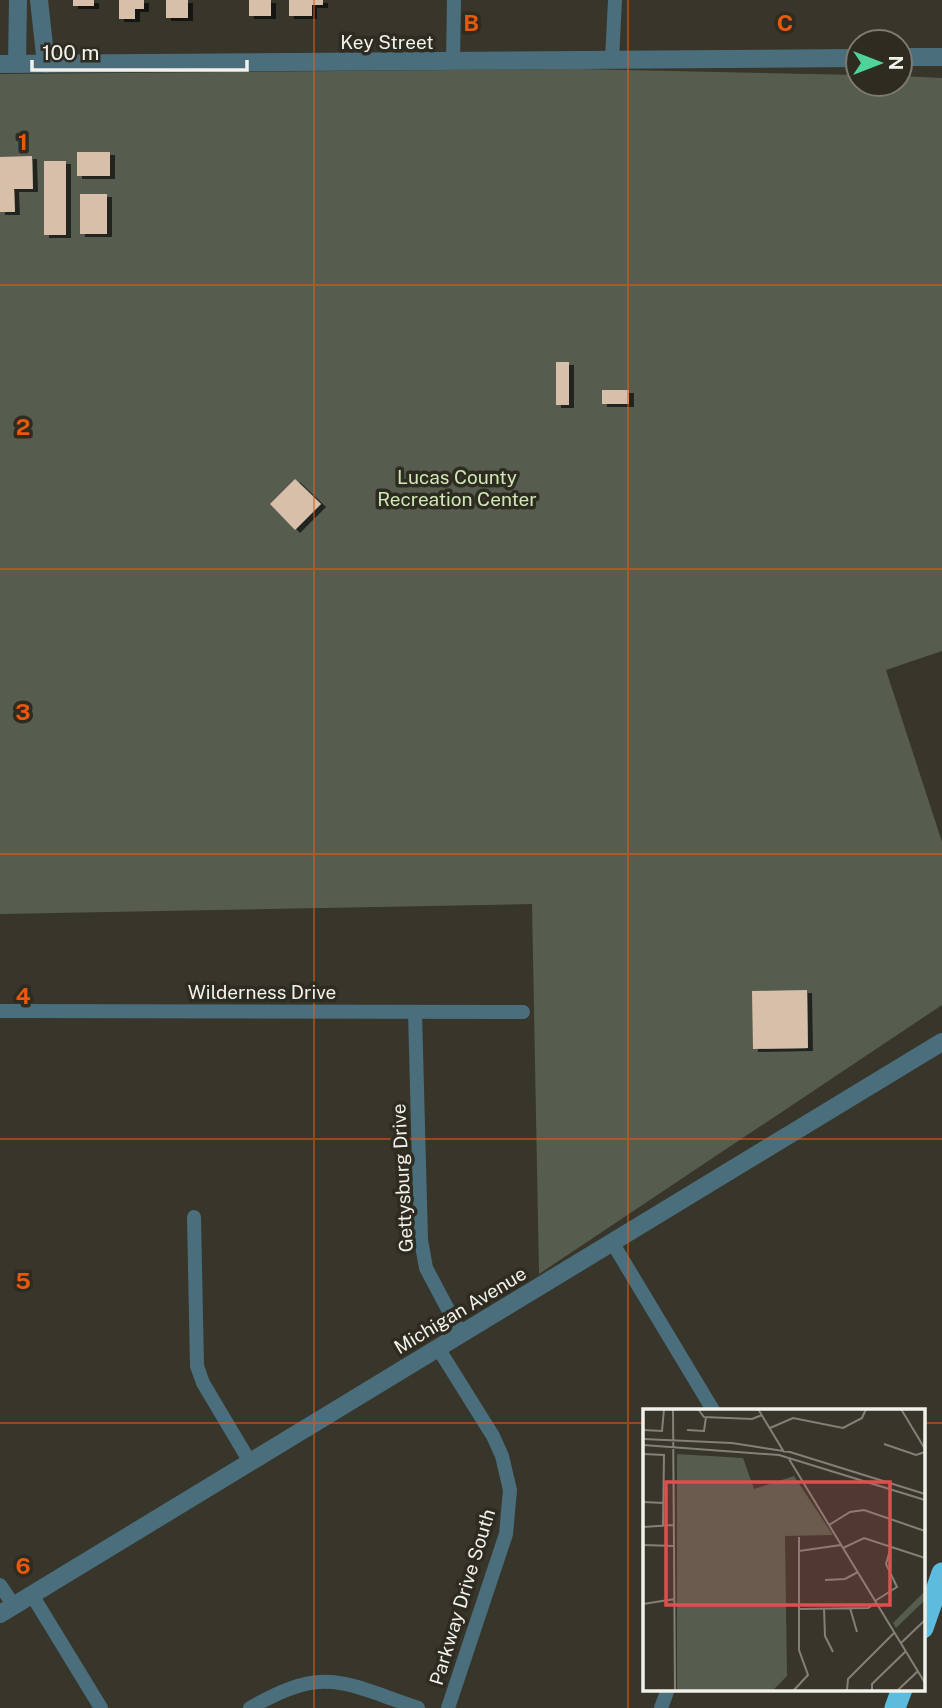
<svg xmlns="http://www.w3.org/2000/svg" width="942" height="1708" font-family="'Public Sans',sans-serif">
	<defs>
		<filter id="shadow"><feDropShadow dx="5" dy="3" stdDeviation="0" flood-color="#0009"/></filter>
	</defs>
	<rect width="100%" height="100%" fill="#38352b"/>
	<!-- green -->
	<path fill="#565d4e" d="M580,69L858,75V84H900V76L942,78V651L886,670L942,842V1005L539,1274L532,904L0,914V74Z"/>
	<!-- building -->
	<g fill="#d8bfa9" filter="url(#shadow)">
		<rect x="73" y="0" width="21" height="6"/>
		<path d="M119,0H144V9H135V19H119Z"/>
		<rect x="166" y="0" width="22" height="18"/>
		<rect x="249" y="0" width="22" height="16"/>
		<path d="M289,0H323V5H312V16H289Z"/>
		<rect x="77" y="152" width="33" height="24"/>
		<path d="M32,156L33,189H14L15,212H0V157Z"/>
		<rect x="44" y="161" width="22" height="74"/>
		<rect x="80" y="194" width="27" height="40"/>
		<rect x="556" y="362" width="13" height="43"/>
		<rect x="602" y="390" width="27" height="14"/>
		<path d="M295,479L321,504L295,530L270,504Z"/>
		<path d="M807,990L808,1048L753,1049L752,991Z"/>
	</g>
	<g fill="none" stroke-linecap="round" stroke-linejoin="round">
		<!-- minor -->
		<g stroke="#4b6e7c" stroke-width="14">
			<path d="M612,60L615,0"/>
			<path d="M453,62L454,0"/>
			<path d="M0,1011L523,1012"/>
			<path d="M415,1012L421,1240L426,1268L461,1334"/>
			<path d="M194,1217L197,1366L203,1383L250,1462"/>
			<path d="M612,1242L713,1410"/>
			<path d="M438,1348L493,1436L502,1456L510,1490L506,1534L448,1708"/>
			<path d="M0,1585L14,1606"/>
			<path d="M32,1595L101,1708"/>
			<path d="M250,1708C325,1665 341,1682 418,1708"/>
			<path d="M661,1708L668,1689"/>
		</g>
		<!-- tertiary -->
		<g stroke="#4b6e7c" stroke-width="18">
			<path d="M39,0L46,64"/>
			<path d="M900,57H942"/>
			<path d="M0,64L858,58"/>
			<path d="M17,64L18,0"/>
			<path d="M0,1614L942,1042"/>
		</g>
		<!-- motorway -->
		<g stroke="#5dbbdd" stroke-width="21">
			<path d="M923,1628L942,1573"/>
			<path d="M895,1708L902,1689"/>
		</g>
	</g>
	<!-- grid -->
	<path fill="none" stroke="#e8590c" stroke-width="2" stroke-opacity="0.55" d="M314,0V1708M628,0V1708M0,285H942M0,569H942M0,854H942M0,1139H942M0,1423H645M923,1423H942"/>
	<g text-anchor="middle" stroke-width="7" stroke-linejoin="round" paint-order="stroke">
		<!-- street labels -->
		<g font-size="19" fill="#f3f1eb" stroke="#2e2b21">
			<text x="387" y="49">Key Street</text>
			<text x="262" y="999">Wilderness Drive</text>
			<text transform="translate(402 1178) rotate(-93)" y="7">Gettysburg Drive</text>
			<text transform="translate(460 1310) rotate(-31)" y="7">Michigan Avenue</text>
			<text transform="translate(462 1597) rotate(-73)" y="7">Parkway Drive South</text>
		</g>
		<!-- park labels -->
		<g font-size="19" fill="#d0e8b6" stroke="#2e2b21">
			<text x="457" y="484">Lucas County<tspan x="457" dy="22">Recreation Center</tspan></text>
		</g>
	</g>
	<!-- overview -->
	<g transform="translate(643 1409)">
		<rect width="282" height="282" fill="#38352b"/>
		<path d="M34,45L100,49L111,80L151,67L190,126L142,127L144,267L130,281H34ZM282,182V191L253,219L250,214Z" fill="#565d4e"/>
		<path fill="none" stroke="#838078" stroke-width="2" d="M30,0L32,281M55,0L61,8L109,10L119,6M115,0L141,43M258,0L282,40M127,19L150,9L200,19L219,9L223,0M0,21L19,22L21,0M44,21L61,22L63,8M0,30L89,34L147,43L282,85M241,35L273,46L282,43M0,36L136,46L282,91M0,45L21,46L20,116M146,50L282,274M0,93L21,94M186,116L207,103L221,101L282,122M0,118L31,116M0,136L31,137M200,139L221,129L282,149M156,142L198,136M182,171L202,170L215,163M232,192L254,178L243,155L248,138M0,195L32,190M181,199L182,227L190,243M207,199L214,223M156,200L225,199L233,194M258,234L282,211M151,281L165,266L156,241V128M204,281L205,270L251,224M229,281V275L263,242M255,281L275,262"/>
		<path fill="#dc504f" fill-opacity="0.15" stroke="#dc504f" stroke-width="3.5" d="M23,73H247V196H23Z"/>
		<rect width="282" height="282" fill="none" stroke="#f3f1eb" stroke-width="3.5"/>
	</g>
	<g font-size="23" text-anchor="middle" font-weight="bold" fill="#e8590c" stroke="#2e2b21" stroke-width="7" stroke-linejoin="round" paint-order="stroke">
		<text x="471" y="31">B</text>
		<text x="785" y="31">C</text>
		<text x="23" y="150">1</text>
		<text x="23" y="435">2</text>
		<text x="23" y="720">3</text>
		<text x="23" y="1004">4</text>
		<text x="23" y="1289">5</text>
		<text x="23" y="1574">6</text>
	</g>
	<!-- north arrow -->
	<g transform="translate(879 63) rotate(90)"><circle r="33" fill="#2e2b21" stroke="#7d7a72" stroke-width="2"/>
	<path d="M0-5L12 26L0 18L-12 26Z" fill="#50d398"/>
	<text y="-10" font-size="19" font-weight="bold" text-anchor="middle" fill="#f3f1eb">N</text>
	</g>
	<!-- scale -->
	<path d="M32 60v10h215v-10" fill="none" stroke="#f3f1eb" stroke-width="3.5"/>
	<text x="42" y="60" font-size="21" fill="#f3f1eb" stroke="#2e2b21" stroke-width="5" paint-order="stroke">100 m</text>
</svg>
